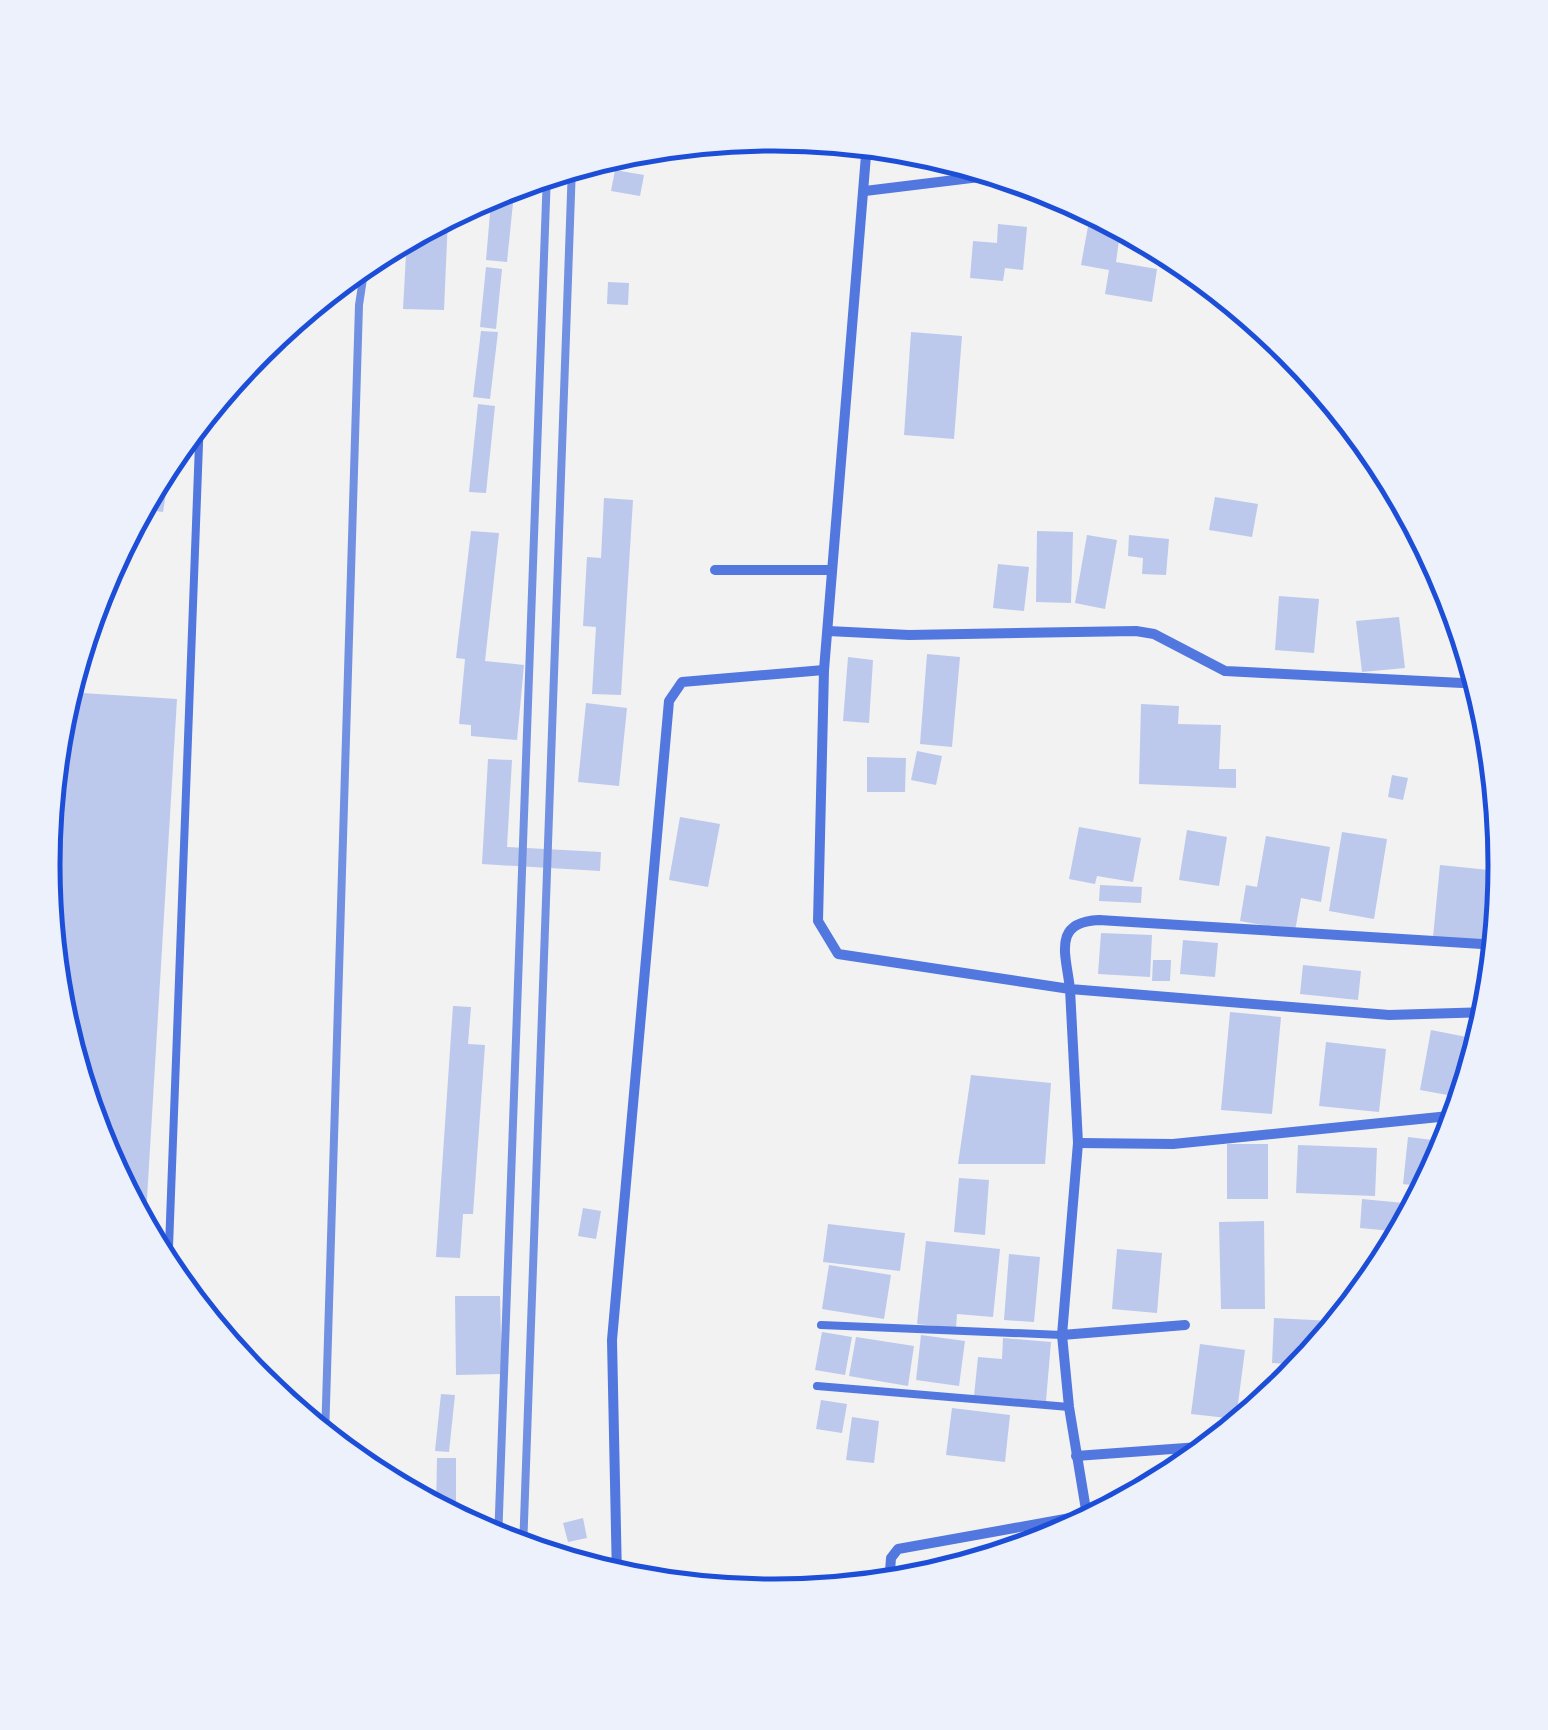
<svg xmlns="http://www.w3.org/2000/svg" width="1548" height="1730" font-family="Helvetica,sans-serif">
	<rect width="100%" height="100%" fill="#f2f2f2"/>
	<!-- building -->
	<g fill="#bdc9ec">
		<path d="M615,170L644,175L640,196L611,191Z"/>
		<path d="M515,183L507,262L486,260L492,190Z"/>
		<path d="M440,218H448L444,310L403,309L407,236Z"/>
		<path d="M1089,221L1121,226L1116,262L1157,269L1152,302L1105,294L1109,270L1081,265Z"/>
		<path d="M998,224L1027,227L1023,270L1005,268L1003,281L970,278L973,241L997,243Z"/>
		<path d="M486,267L502,269L496,329L480,327Z"/>
		<path d="M608,282L629,283L628,305L607,304Z"/>
		<path d="M481,331L498,332L490,399L473,397Z"/>
		<path d="M911,332L962,336L954,439L904,435Z"/>
		<path d="M478,404L495,406L486,493L469,492Z"/>
		<path d="M155,479L168,481L163,512L147,510Z"/>
		<path d="M1215,497L1258,504L1252,537L1209,530Z"/>
		<path d="M604,498L633,500L621,695L592,694L596,627L583,626L587,557L601,558Z"/>
		<path d="M471,531L499,533L485,661L524,665L517,740L471,736V725L459,724L465,659L456,658Z"/>
		<path d="M1037,531L1073,532L1071,603L1036,602Z"/>
		<path d="M1087,535L1117,540L1105,609L1075,603Z"/>
		<path d="M1129,535L1169,539L1166,575L1142,574L1143,558L1128,556Z"/>
		<path d="M998,564L1029,567L1024,611L993,608Z"/>
		<path d="M1439,565L1450,586L1463,629L1448,631Z"/>
		<path d="M1279,596L1319,599L1314,653L1275,650Z"/>
		<path d="M1399,617L1405,668L1362,672L1356,621Z"/>
		<path d="M927,654L960,657L952,747L920,744Z"/>
		<path d="M848,657L873,660L869,723L843,721Z"/>
		<path d="M66,692L177,699L145,1232L98,1144L56,1007L43,864L57,722Z"/>
		<path d="M586,703L627,708L619,786L578,782Z"/>
		<path d="M1141,704L1179,706L1178,724L1221,725L1219,769H1236V788L1139,784Z"/>
		<path d="M917,751L942,756L936,785L911,780Z"/>
		<path d="M867,757L906,758L905,792H867Z"/>
		<path d="M488,759L512,760L507,847L601,852L600,871L482,864Z"/>
		<path d="M1392,775L1408,778L1403,800L1388,797Z"/>
		<path d="M680,817L720,824L708,887L669,880Z"/>
		<path d="M1079,827L1141,838L1133,882L1097,876L1095,884L1069,879Z"/>
		<path d="M1187,830L1227,837L1219,886L1179,880Z"/>
		<path d="M1342,832L1387,839L1374,919L1329,911Z"/>
		<path d="M1266,836L1330,847L1321,902L1301,898L1295,931L1240,921L1246,885L1257,887Z"/>
		<path d="M1440,865L1489,870L1482,941L1433,937Z"/>
		<path d="M1100,885L1142,887L1141,903L1099,901Z"/>
		<path d="M1101,933L1152,935L1150,977L1098,974Z"/>
		<path d="M1183,940L1218,943L1215,977L1180,974Z"/>
		<path d="M1153,960H1171L1170,981H1152Z"/>
		<path d="M1303,965L1361,971L1358,1000L1300,994Z"/>
		<path d="M453,1006L471,1007L468,1044L485,1045L473,1214H463L460,1258L436,1257Z"/>
		<path d="M1230,1012L1281,1017L1272,1114L1221,1110Z"/>
		<path d="M1431,1030L1482,1040L1464,1098L1420,1090Z"/>
		<path d="M1326,1042L1386,1049L1379,1112L1319,1106Z"/>
		<path d="M971,1075L1051,1083L1045,1164H958Z"/>
		<path d="M1408,1137L1441,1141L1438,1167L1427,1187L1403,1184Z"/>
		<rect x="1227" y="1144" width="41" height="55"/>
		<path d="M1298,1145L1377,1148L1375,1196L1296,1193Z"/>
		<path d="M959,1178L989,1180L985,1235L954,1232Z"/>
		<path d="M1362,1199L1414,1204V1213L1403,1232L1360,1228Z"/>
		<path d="M583,1208L601,1211L596,1239L578,1236Z"/>
		<path d="M1264,1221L1265,1309H1221L1219,1222Z"/>
		<path d="M828,1224L905,1233L900,1271L823,1262Z"/>
		<path d="M926,1241L1000,1249L993,1317L957,1314L956,1328L917,1324Z"/>
		<path d="M1117,1249L1162,1253L1157,1313L1112,1309Z"/>
		<path d="M1009,1254L1040,1257L1034,1322L1004,1320Z"/>
		<path d="M829,1265L891,1275L884,1319L822,1309Z"/>
		<path d="M455,1296H500L502,1374L456,1375Z"/>
		<path d="M1274,1318L1332,1321L1331,1333L1306,1365L1272,1363Z"/>
		<path d="M822,1332L852,1337L845,1375L815,1370Z"/>
		<path d="M921,1335L965,1341L959,1386L916,1380Z"/>
		<path d="M856,1337L914,1346L908,1386L849,1376Z"/>
		<path d="M1003,1338L1051,1342L1046,1401L974,1396L978,1357L1002,1359Z"/>
		<path d="M1200,1344L1245,1350L1236,1419L1191,1414Z"/>
		<path d="M1282,1365L1303,1367L1280,1392Z"/>
		<path d="M441,1394L455,1395L449,1452L435,1451Z"/>
		<path d="M821,1400L847,1404L842,1433L816,1429Z"/>
		<path d="M952,1408L1010,1415L1005,1462L946,1455Z"/>
		<path d="M852,1417L879,1421L874,1463L846,1460Z"/>
		<path d="M437,1458H456V1520L436,1510Z"/>
		<path d="M583,1518L587,1538L568,1542L563,1523Z"/>
	</g>
	<g fill="none" stroke-linecap="round" stroke-linejoin="round">
		<!-- service -->
		<g stroke="#5277de" stroke-width="8">
			<path d="M168,1274L200,417"/>
			<path d="M821,1325L1062,1335"/>
			<path d="M817,1386L1069,1407"/>
		</g>
		<!-- minor -->
		<g stroke="#5277de" stroke-width="10">
			<path d="M867,143L824,670L818,921L838,954L1070,989L1078,1143L1062,1335L1069,1407L1088,1522"/>
			<path d="M865,191L1004,174"/>
			<path d="M715,570H831"/>
			<path d="M828,631L909,635L1136,631L1154,634L1225,671L1462,683"/>
			<path d="M1490,1012L1389,1015L1070,989C1066,954 1052,922 1099,920L1498,945"/>
			<path d="M1078,1143L1173,1144L1459,1115"/>
			<path d="M1062,1335L1185,1325"/>
			<path d="M1076,1456L1213,1446"/>
			<path d="M617,1578L612,1340L669,701L682,682L824,670"/>
			<path d="M889,1585L891,1558L898,1549L1087,1515"/>
		</g>
		<!-- rail -->
		<g stroke="#7290e2" stroke-width="8">
			<path d="M325,1438L359,305L366,259"/>
			<path d="M498,1542L547,173"/>
			<path d="M523,1550L572,166"/>
		</g>
	</g>
	<!-- crop -->
	<path d="M0 0H1548V1730H0ZM60 865a714 714 0 1 1 1428 0a714 714 0 1 1-1428 0Z" fill="#edf1fc" fill-rule="evenodd"/>
	<path fill="none" stroke="#1d4ed8" stroke-width="5" d="M60 865a714 714 0 1 1 1428 0a714 714 0 1 1-1428 0Z"/>
</svg>
